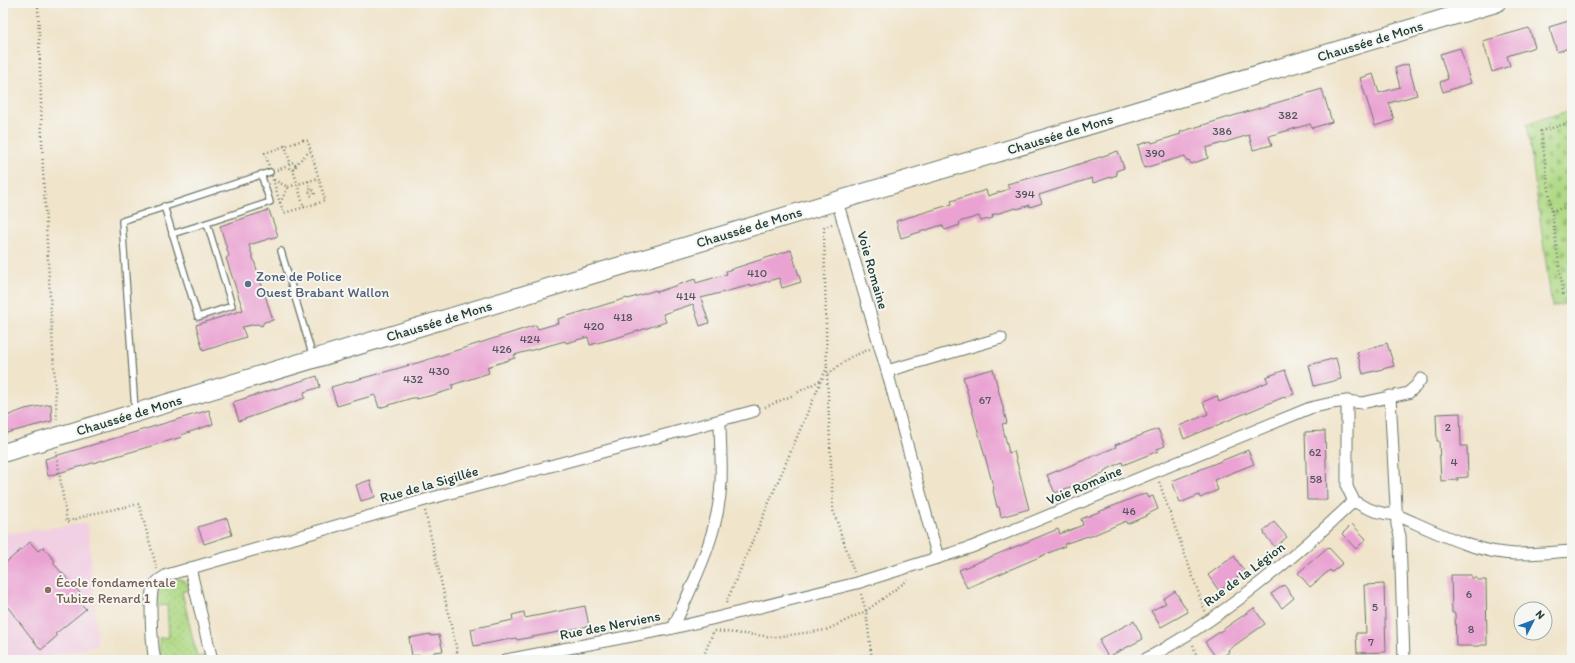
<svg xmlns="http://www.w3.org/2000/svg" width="1575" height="663" font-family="Itim,sans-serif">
	<defs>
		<pattern id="cemetery-stones" width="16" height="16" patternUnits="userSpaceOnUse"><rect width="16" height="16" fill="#afd984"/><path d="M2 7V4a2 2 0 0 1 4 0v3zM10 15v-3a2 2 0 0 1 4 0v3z" fill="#96bb73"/></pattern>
		<pattern id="park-dots" width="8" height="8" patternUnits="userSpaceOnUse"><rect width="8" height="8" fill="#afd984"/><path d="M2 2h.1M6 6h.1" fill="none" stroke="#96bb73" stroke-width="1.8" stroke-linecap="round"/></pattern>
	</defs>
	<rect width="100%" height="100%" fill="#f6f6f2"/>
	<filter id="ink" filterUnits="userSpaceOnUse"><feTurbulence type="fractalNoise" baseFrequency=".025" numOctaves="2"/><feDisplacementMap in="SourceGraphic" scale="8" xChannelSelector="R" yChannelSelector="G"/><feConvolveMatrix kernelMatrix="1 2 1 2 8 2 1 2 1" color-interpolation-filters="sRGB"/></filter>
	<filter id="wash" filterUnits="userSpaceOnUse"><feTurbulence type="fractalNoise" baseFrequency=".012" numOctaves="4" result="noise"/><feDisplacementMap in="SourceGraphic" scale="16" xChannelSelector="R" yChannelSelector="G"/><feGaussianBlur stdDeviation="0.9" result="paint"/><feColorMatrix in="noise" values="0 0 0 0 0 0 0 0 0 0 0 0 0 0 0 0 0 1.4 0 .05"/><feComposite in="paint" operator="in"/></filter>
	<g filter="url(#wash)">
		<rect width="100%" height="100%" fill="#f0e4ca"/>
		<!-- built -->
		<path fill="#f1d0e3" d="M88,523L97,646L31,660H3V534Z"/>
		<!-- cemetery -->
		<path fill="url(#cemetery-stones)" stroke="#678b5c" d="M1572,110V302L1552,307L1527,123Z"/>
		<!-- park -->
		<path fill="url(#park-dots)" stroke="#678b5c" d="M176,578C183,580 189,582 191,589L182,592L197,657L207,655L208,660H160L159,638L169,637L167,605L157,606C157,592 160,581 176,578Z"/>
		<g id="blocks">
			<!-- building -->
			<g fill="#eaa2d2">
				<path d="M1572,20V47L1557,52L1549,27Z"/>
				<path d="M1529,28L1535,47L1507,56L1510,66L1492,72L1483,41Z"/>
				<path d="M1460,48L1471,83L1443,92L1440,82L1448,79L1440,54Z"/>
				<path d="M1408,64L1417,95L1389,103L1394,120L1375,126L1360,78L1373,74L1379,93L1400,87L1395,68Z"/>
				<path d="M1322,89L1332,122L1312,128L1310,124L1269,136L1272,145L1253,150L1249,135L1206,148L1208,158L1191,164L1189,160L1186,161L1185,156L1144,168L1138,145L1151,141L1152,143L1181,134L1180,132Z"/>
				<path d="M1118,151L1124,168L1116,171L1117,175L1093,183L1092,178L1039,195L1042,203L1030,207V205L1017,209L1016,208L992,215L993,218L981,221L979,216L959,222L960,225L945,230L942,225L901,238L896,221L952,204L951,201L986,190L988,196L1009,189L1007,184L1061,170Z"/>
				<path d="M269,210L278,236L249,245L273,320L264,322L262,326L257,324L242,327L246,337L203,351L196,325L243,310L226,258L229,256L220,226Z"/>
				<path d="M791,250L801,282L782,288L779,278L751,286V285L701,298L709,323L700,326L693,304L663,314L666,322L619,337L590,345L588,337L566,343L565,341L514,355L515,358L487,367L489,373L452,385L453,389L437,394L417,399V398H412L379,408L375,395L337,406L331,387L417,363L536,325L538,329L559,323L558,319L627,298L628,299L656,290L657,292L695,279L696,283L727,274L726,271Z"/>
				<path d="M1387,343L1394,366L1363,374L1357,352Z"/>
				<path d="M1336,358L1341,379L1314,386L1309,365Z"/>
				<path d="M993,369L1007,423L1002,424L1009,453L1014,451L1029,509L1001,517L999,507H997L993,490L994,489L963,377Z"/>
				<path d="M1285,370L1294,394L1285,398L1284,397L1184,439L1179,426L1208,414L1203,402L1217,396L1219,402L1268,382L1266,377Z"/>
				<path d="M317,376L320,387L304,392L305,398L239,421L233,402Z"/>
				<path d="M51,404L52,421L7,433L4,417L25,409Z"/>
				<path d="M209,410L213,424L181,435L182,437L48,476L45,459Z"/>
				<path d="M1460,413L1461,446H1467L1468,477L1457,478L1458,480L1441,481L1439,441H1437L1436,414Z"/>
				<path d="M1158,429L1165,446L1157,449L1158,451L1123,465L1122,462L1104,471L1105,473L1055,493L1047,475L1116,447L1115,445Z"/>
				<path d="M1325,431L1327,500H1307L1305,432Z"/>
				<path d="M1248,450L1254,464L1214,480L1218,490L1200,498L1199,495L1180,503L1172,481Z"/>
				<path d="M370,480L375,497L361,501L356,485Z"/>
				<path d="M1146,494L1148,498L1153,496L1158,509L1146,515V516L1127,524L1126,521L1089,537L1088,536L1064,544L1065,546L967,588L959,570L1058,529L1060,534L1083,525L1081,519L1138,496Z"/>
				<path d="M227,518L232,535L204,544L198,527Z"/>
				<path d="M1274,522L1287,537L1275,547L1264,534L1265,533L1263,531Z"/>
				<path d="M1352,524L1366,539L1356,549L1342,534Z"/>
				<path d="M30,542L38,551L43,547L55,561L53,563L80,593L75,598L86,609L55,634L57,636L41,650L3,601V565Z"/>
				<path d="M1328,547L1343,563L1332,572L1330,570L1310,587L1298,573Z"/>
				<path d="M1234,556L1245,572L1219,591L1208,575Z"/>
				<path d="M1451,575H1471V578H1477V580H1486L1487,645H1481L1480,646H1456L1455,613H1452Z"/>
				<path d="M1384,584L1386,652L1357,653L1356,633H1366L1364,585Z"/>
				<path d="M1284,585L1294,598L1282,608L1271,594Z"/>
				<path d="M1175,591L1188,612L1161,627L1151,611L1166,603L1163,599Z"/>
				<path d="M585,606L589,626L517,640L516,638L474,646L471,629L513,620L512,615L524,612L525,618Z"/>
				<path d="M1254,608L1265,624L1228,650L1229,652L1218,660L1205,642Z"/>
				<path d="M1134,621L1143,639L1108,657L1100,643V639Z"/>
				<path d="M430,634L431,636L439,635L443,651L434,652V654L421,657V655L412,656L409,638Z"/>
			</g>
		</g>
	</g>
	<g filter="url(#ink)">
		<use href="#blocks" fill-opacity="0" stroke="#687768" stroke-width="1"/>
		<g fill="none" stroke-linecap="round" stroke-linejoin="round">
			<!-- service casing -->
			<g stroke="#687768" stroke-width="8">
				<g id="service">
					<path d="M164,206L198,317L232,306L207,223L270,202L261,174"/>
					<path d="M172,234L207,223"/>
					<path d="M281,251L313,357"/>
					<path d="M135,410L122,221L270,172"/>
				</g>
			</g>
			<!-- minor casing -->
			<g stroke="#687768" stroke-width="13">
				<g id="minor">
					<path d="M837,201L887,371L938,558"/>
					<path d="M887,371L1001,338"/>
					<path d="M1390,396L1397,525L1400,536L1404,660"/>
					<path d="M1354,501C1367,510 1381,514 1397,515C1434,531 1475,553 1516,554C1535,554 1554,552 1572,551"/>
					<path d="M190,568L212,660"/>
					<path d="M673,628C694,581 719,534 721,482C722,462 720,441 720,421"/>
					<path d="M155,660C152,648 149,598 153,587C156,581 162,578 167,575L432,498L754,411"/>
					<path d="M506,660L673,628L720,617L857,583L972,547L1310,408L1332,403L1347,401L1362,403L1408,393L1416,386L1421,379"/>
					<path d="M1144,660C1221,619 1291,561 1354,501L1347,487V401"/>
				</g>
			</g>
			<!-- primary casing -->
			<g stroke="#687768" stroke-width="20">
				<path id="primary" d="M3,453L574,280L1496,3"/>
			</g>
			<!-- path -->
			<g stroke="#687768" stroke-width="2.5" stroke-dasharray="1 3" stroke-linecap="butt">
				<path d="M38,3L43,171L57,422"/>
				<path d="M1572,122L1541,131L1563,294L1572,291"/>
				<path d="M303,140L308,141L325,200L322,202L284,213L280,203L265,153Z"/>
				<path d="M285,145L290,162"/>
				<circle cx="292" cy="166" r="3.5"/>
				<path d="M295,165L310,151"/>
				<path d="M293,169L304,208"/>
				<path d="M277,170L288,166"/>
				<path d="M274,180L288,187L319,178"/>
				<path d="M308,181L311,191"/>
				<circle cx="312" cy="193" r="2.5"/>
				<path d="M280,203L288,187"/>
				<path d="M1551,211L1572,206"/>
				<path d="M832,224L824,228L827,374L833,510L854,572"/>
				<path d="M828,374L851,357L870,349"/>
				<path d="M765,407L789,397L821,380"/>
				<path d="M56,452L67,522L91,514L139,504L157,569"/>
				<path d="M1159,482L1205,611"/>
				<path d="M425,511L459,660"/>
				<path d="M861,594L866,611L872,660"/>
				<path d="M726,603L827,367"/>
				<path d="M715,631L775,637L826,630L866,611L908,580"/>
				<path d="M1193,645L1198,660"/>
				<path d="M702,660L714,630"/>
			</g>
			<!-- service -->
			<use href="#service" stroke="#fff" stroke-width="5.5"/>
			<!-- minor -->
			<use href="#minor" stroke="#fff" stroke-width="11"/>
			<!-- primary -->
			<use href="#primary" stroke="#fff" stroke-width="18"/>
		</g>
	</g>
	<!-- markers -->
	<circle fill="#5c6f8a" stroke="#f6f6f2" stroke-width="1.5" cx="248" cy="284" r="4"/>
	<circle fill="#8d6e63" stroke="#f6f6f2" stroke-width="1.5" cx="48" cy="590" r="4"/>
	<g text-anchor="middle" stroke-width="4" stroke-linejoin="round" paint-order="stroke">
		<!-- number labels -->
		<g font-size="12" fill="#52565c">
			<text x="1288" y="119">382</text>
			<text x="1222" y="135">386</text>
			<text x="1155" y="157">390</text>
			<text x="1025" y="198">394</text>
			<text x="757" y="277">410</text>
			<text x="686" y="300">414</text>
			<text x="623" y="321">418</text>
			<text x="594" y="330">420</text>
			<text x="530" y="343">424</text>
			<text x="502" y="353">426</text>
			<text x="439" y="375">430</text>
			<text x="413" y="383">432</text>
			<text x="985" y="404">67</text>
			<text x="1448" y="431">2</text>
			<text x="1315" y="456">62</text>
			<text x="1454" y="466">4</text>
			<text x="1316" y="483">58</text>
			<text x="1129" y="515">46</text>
			<text x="1469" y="598">6</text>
			<text x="1375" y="611">5</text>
			<text x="1471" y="633">8</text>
			<text x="1371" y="646">7</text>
		</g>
		<!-- street labels -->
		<g font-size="14" fill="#1f3d34" stroke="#f6f6f2">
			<text transform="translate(1370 41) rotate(-17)" y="5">Chaussée de Mons</text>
			<text transform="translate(1060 134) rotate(-17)" y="5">Chaussée de Mons</text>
			<text transform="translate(749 227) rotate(-17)" y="5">Chaussée de Mons</text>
			<text transform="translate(873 270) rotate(74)" y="5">Voie Romaine</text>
			<text transform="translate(439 321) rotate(-17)" y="5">Chaussée de Mons</text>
			<text transform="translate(129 415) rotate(-17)" y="5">Chaussée de Mons</text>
			<text transform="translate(429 484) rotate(-16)" y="5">Rue de la Sigillée</text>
			<text transform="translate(1084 485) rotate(-23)" y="5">Voie Romaine</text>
			<text transform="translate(1244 574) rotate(-37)" y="5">Rue de la Légion</text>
			<text transform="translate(610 625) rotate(-11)" y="5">Rue des Nerviens</text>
		</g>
		<!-- service labels -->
		<g font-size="14" fill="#4e5e75" stroke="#f6f6f2" text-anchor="start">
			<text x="256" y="281">Zone de Police<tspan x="256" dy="16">Ouest Brabant Wallon</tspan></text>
		</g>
		<!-- education labels -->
		<g font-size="14" fill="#785e54" stroke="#f6f6f2" text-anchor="start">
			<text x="56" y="587">École fondamentale<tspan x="56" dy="16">Tubize Renard 1</tspan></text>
		</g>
	</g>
	<!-- margin -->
	<rect width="1575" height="663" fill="none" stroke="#f6f6f2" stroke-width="16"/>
	<!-- north arrow -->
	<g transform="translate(1533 621) rotate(48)"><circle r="19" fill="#f6f6f2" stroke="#a0aca6"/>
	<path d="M0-3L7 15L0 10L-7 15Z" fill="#1f6fb2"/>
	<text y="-6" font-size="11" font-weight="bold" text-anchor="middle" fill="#1f3d34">N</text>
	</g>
</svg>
